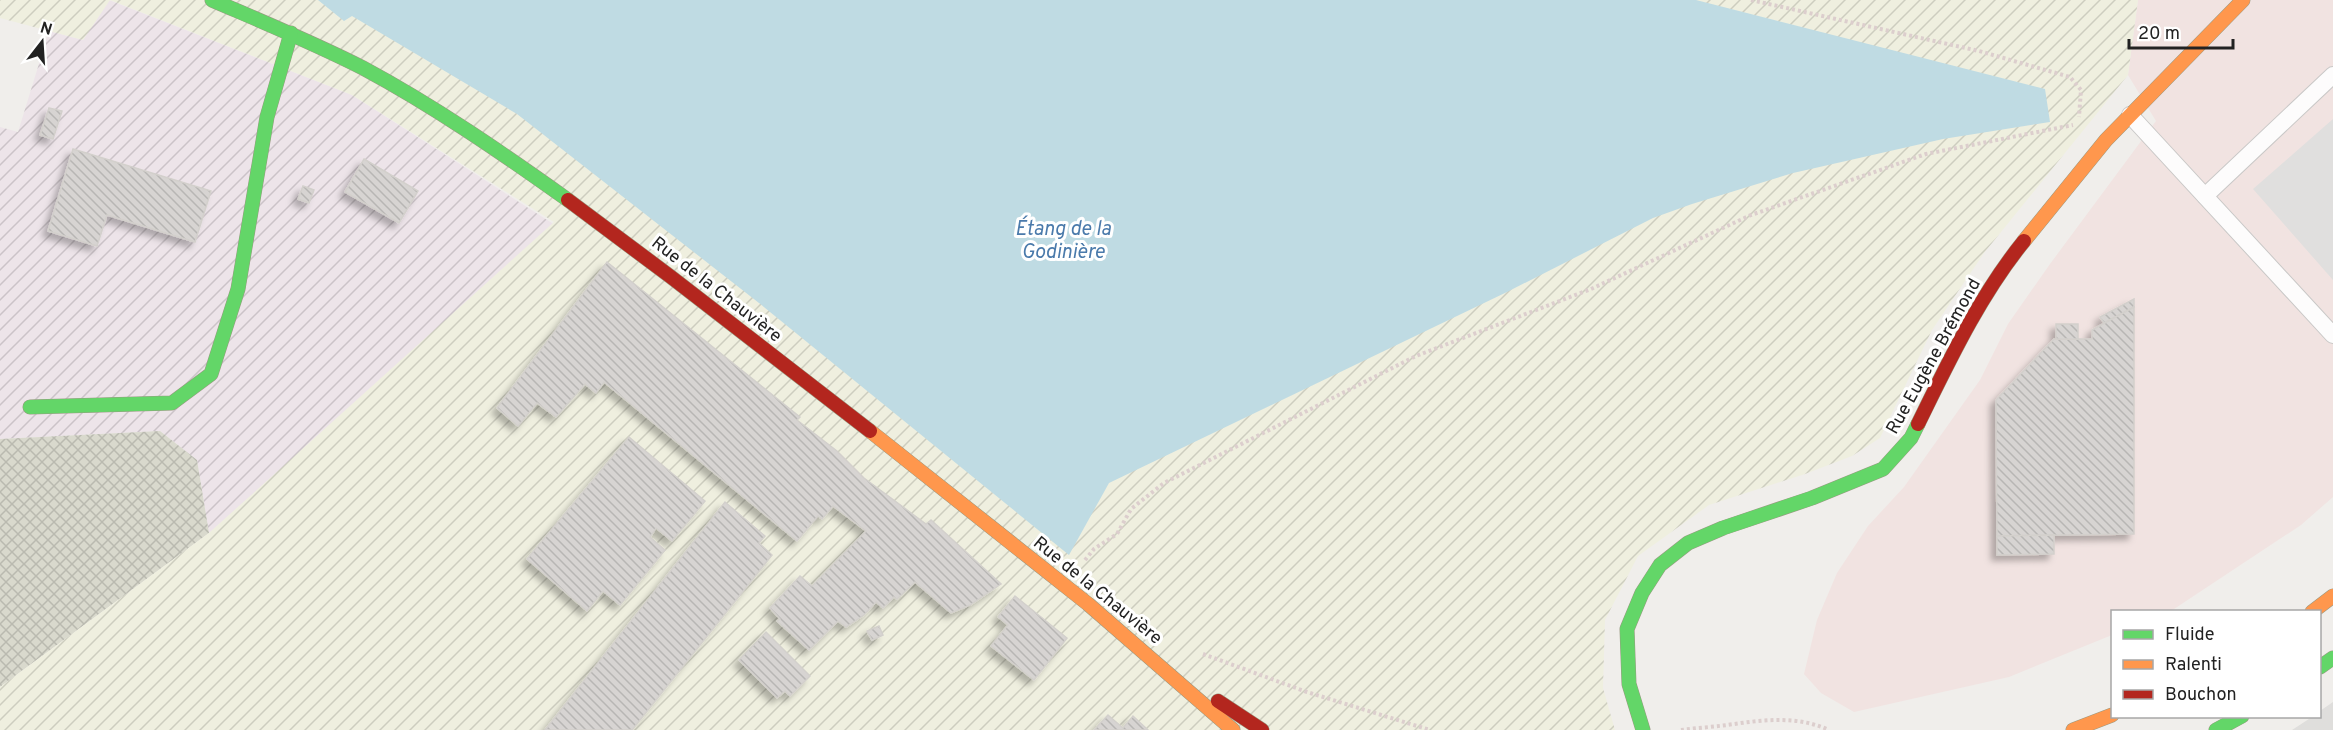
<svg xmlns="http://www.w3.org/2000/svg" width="2333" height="730" font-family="Overpass,sans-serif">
	<defs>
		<pattern id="industrial-furrows" width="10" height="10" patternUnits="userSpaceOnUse" patternTransform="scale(1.5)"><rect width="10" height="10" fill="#ede4e9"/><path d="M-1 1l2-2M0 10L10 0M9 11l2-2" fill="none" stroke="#cbc3c8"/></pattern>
		<pattern id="construction-cross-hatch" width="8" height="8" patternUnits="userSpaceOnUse" patternTransform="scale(1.5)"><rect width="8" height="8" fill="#d9d9cd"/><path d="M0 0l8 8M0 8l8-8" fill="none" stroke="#babab0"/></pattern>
		<pattern id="farmland-furrows" width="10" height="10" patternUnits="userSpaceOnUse" patternTransform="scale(1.5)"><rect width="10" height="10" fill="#efefdf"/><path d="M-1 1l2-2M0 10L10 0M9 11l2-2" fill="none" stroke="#cdcdbf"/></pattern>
		<pattern id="building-back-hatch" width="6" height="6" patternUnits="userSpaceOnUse" patternTransform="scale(1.5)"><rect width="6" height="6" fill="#d7d4d2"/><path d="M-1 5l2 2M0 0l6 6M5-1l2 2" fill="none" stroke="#b8b6b4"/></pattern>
		<filter id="shadow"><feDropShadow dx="-5.5" dy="5.5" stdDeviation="3" flood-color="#0004"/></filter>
	</defs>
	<rect width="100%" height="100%" fill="#f0eeeb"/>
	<!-- residential -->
	<path fill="#dfdedc" d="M2333,702V730H2292L2312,717L2320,716V711Z"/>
	<!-- commercial -->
	<path fill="#f1e3e1" d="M2138,0H2333V497L2301,525L2171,611L2112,612V635L2009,677L1854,712L1821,693L1804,674L1817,620L1837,573L1868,526L1904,487L1980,380L2008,324L2050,264L2156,121L2128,75Z"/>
	<!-- industrial -->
	<path fill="url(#industrial-furrows)" d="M109,0L352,95L555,225L209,533L197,460L160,431L0,439V127L18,132L49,31L83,40Z"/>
	<!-- construction -->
	<path fill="url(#construction-cross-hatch)" d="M160,431L197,460L209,533L0,687V439Z"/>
	<!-- farmland -->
	<path fill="url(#farmland-furrows)" d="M0,0H2138L2128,75L1984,253L1932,330L1880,438L1852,456L1805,474L1709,505L1638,556L1605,620L1603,688L1615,730H0V687L209,533L554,222L352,95L110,0L83,40L0,18Z"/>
	<!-- parking -->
	<path fill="#e0dfde" d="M2333,119V280L2253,189Z"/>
	<!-- water -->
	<path fill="#bfdbe3" d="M318,0H1696L2045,89L2050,122L1943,139L1793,173L1692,204L1653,218L1507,292L1109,483L1069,555L759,303L517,114L352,16L344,21Z"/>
	<!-- building -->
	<g fill="url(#building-back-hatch)" stroke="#d3d0cc" stroke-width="1.5" filter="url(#shadow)">
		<path d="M49,108L62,111L53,139L40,135Z"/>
		<path d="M73,149L211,191L195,242L107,215L97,246L48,231Z"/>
		<path d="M364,159L418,191L399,223L345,192Z"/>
		<path d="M303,186L314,190L309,203L298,199Z"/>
		<path d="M607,262L800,417L797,420L837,451L864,478L926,524L931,520L1001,584L970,605L951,613L915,582L897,599L894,597L883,608L876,602L864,615L846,627L838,621L809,650L777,621L780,619L770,608L800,576L812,586L866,531L833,506L822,519L818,516L797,541L604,382L596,393L585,384L556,417L537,403L518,426L497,408Z"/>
		<path d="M2134,299V307L2104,323L2100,317Z"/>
		<path d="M2134,307V534L1997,536L1996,400L2054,339H2092V330Z"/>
		<rect x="2056" y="324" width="22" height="15"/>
		<path d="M629,437L705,501L672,541L656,528L650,537L665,550L620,605L603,591L587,611L527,559Z"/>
		<path d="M725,502L765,536L759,543L772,555L632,730H545Z"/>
		<path d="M2054,535V554L1997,555V536Z"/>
		<path d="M1015,596L1067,638L1034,680L991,646L1008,625L998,617Z"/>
		<path d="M879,626L883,635L872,640L867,631Z"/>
		<path d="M766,632L810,676L790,696L785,691L777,698L739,660Z"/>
		<path d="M1108,715L1123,728L1133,716L1148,730H1094Z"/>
	</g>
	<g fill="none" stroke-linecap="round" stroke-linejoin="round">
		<!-- lane casing -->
		<g stroke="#c9c8c7" stroke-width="18">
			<g id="lane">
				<path d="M2130,115L2333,335"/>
				<path d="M2205,196L2333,75"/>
			</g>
		</g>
		<!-- fast casing -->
		<g stroke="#999a82" stroke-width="15">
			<g id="fast">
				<path d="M212,0C263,22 314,43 363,68C434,106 502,153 568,200"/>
				<path d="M30,407L172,403L211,374L238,289L267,117L291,33"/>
				<path d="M2320,667L2333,658"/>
				<path d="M1643,730L1629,684L1627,629L1642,593L1660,565L1688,543L1723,528L1812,498L1883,469L1911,438L1918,424"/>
				<path d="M2216,730L2242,716"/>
			</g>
		</g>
		<!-- slow casing -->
		<g stroke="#999a82" stroke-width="15">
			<g id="slow">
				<path d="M2024,241L2106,140L2243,0"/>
				<path d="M870,431L1088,604L1233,730"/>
				<path d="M2312,612L2333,596"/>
				<path d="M2073,730L2112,715"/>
			</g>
		</g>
		<!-- jam casing -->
		<g stroke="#999a82" stroke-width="15">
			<g id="jam">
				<path d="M568,200L671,277L870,431"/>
				<path d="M1918,424C1949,361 1980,295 2024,241"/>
				<path d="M1218,701L1262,730"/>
			</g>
		</g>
		<!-- path -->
		<g stroke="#dccecd" stroke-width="4" stroke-dasharray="3 3" stroke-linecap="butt">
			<path d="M1751,0L1979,51L2070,77L2081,90L2079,117"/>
			<path d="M1085,560L1094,549L1117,534L1131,509L1164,483L1416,356L1591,289L1751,215L1926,154L2073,125"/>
			<path d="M1203,654L1307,692L1430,730"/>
			<path d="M1681,730C1696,728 1712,727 1727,725C1762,720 1796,715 1829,730"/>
		</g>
		<!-- lane -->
		<use href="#lane" stroke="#fdfcfc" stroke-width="16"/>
		<!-- fast -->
		<use href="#fast" stroke="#63d668" stroke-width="14"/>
		<!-- slow -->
		<use href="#slow" stroke="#ff974d" stroke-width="14"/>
		<!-- jam -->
		<use href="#jam" stroke="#b3261e" stroke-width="14"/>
	</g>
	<g text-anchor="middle" stroke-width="6" stroke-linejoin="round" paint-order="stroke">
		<!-- street labels -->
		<g font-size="18" fill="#222" stroke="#fff">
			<text transform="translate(717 289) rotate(38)" y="6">Rue de la Chauvière</text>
			<text transform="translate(1933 356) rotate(-61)" y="6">Rue Eugène Brémond</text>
			<text transform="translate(1098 590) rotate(39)" y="6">Rue de la Chauvière</text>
		</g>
		<!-- water labels -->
		<g font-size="20" font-style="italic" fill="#4a7aab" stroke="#fff">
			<text x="1063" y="235">Étang de la<tspan x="1063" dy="23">Godinière</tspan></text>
		</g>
	</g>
	<!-- legend -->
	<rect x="2111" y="610" width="210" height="108" fill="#ffffff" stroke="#a7a7a7" stroke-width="1.5"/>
	<rect x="2123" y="630" width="30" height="9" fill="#63d668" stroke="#a7a7a7" stroke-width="1.5"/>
	<text x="2165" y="640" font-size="18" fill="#222222">Fluide</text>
	<rect x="2123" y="660" width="30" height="9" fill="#ff974d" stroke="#a7a7a7" stroke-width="1.5"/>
	<text x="2165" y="670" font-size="18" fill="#222222">Ralenti</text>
	<rect x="2123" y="690" width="30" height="9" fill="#b3261e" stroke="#a7a7a7" stroke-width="1.5"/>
	<text x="2165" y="700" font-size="18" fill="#222222">Bouchon</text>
	<!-- north arrow -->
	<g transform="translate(42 42) rotate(17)" stroke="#ffffff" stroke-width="4.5" paint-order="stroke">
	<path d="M0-4.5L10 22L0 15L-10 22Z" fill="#222222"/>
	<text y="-9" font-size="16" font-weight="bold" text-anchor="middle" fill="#222222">N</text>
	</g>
	<!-- scale -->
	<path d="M2129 39v9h104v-9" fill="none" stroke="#222222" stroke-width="3"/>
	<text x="2138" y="39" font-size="18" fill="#222222" stroke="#ffffff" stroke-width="4.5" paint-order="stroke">20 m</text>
</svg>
